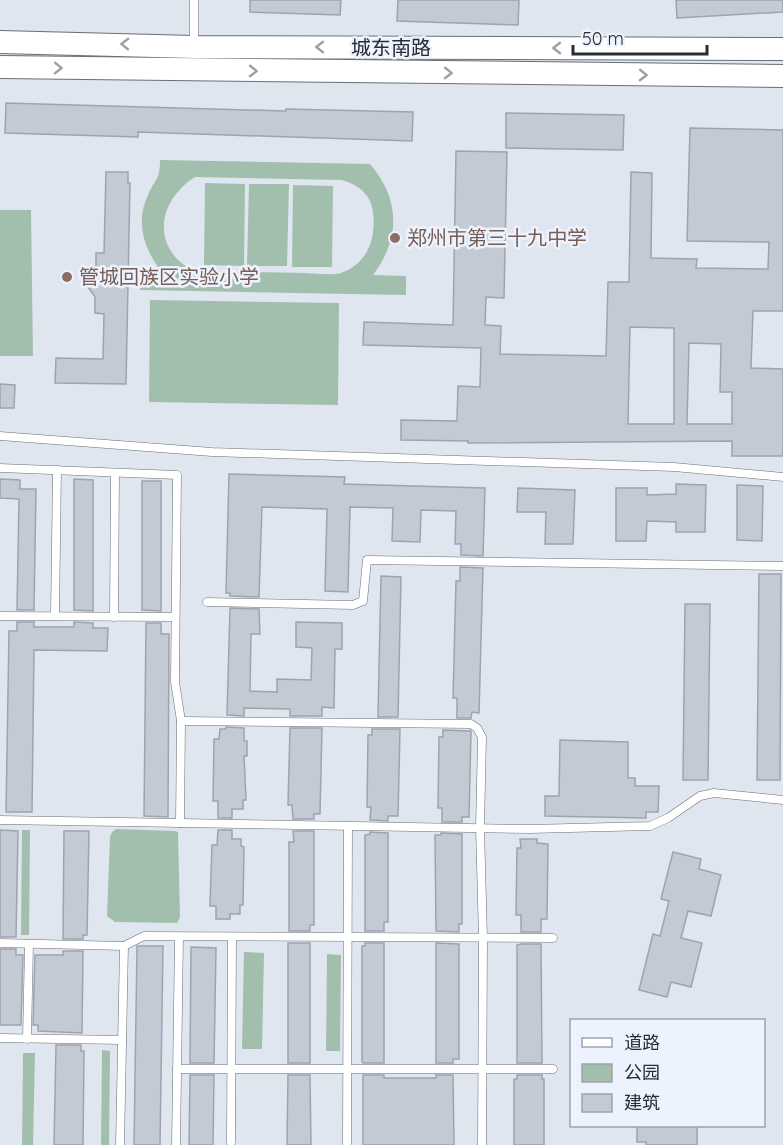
<svg xmlns="http://www.w3.org/2000/svg" width="783" height="1145" font-family="Quicksand,'Noto Sans SC',sans-serif">
	<rect width="100%" height="100%" fill="#dfe6f0"/>
	<!-- green -->
	<g fill="#a2bfad" fill-rule="evenodd">
		<path d="M160,160L370,164C400,199 401,238 373,275L406,276V295L140,290L141,271H161C144,249 135,222 148,195C155,178 160,181 160,160ZM195,177L341,180C358,184 372,195 373,213C376,239 368,263 341,273C331,276 315,273 304,273C267,272 230,272 193,271C189,268 182,264 178,260C151,232 166,195 195,177Z"/>
		<path d="M205,183L245,184L244,266L204,265Z"/>
		<path d="M249,184H289L287,266H247Z"/>
		<path d="M293,185L333,186L332,267H292Z"/>
		<path d="M0,210H31L33,356H0Z"/>
		<path d="M150,300L339,303L338,405L149,402Z"/>
		<path d="M116,829L175,831L178,832L180,917L177,923L115,922L107,916L110,837L112,832Z"/>
		<path d="M22,830H30L29,935H21Z"/>
		<path d="M244,952L264,953L262,1049H242Z"/>
		<path d="M327,954L341,955L340,1051H326Z"/>
		<path d="M102,1050L110,1051L109,1145H101Z"/>
		<path d="M23,1053H35L33,1145H22Z"/>
	</g>
	<!-- building -->
	<g fill="#c3cad4" stroke="#9ea4ae" stroke-width="1.5" fill-rule="evenodd">
		<path d="M250,0H341L340,15L250,12Z"/>
		<path d="M398,0H519L518,25L397,21Z"/>
		<path d="M676,0H783V12L677,18Z"/>
		<path d="M6,103L286,111V109L413,112L412,141L138,132V137L5,133Z"/>
		<path d="M506,113L624,115L623,150L506,148Z"/>
		<path d="M690,128L783,130V311H753L751,368L783,369V456H732V441L468,443V441L401,440V420L457,421L458,386L480,387L481,348L363,345L364,322L453,325L456,151L507,152L504,298L486,297L485,325L501,326L500,354L606,356L608,282H629L631,172L652,173L651,258L697,259L696,268L768,269L769,242L687,241ZM630,327L674,328V424H628ZM689,343L721,344L720,392H732V424H687Z"/>
		<path d="M106,172H128V183H130L126,384L55,383L56,358L103,359L104,314L95,313V297L88,287L89,278L96,271V253H104Z"/>
		<path d="M0,384L15,385L14,408H0Z"/>
		<path d="M229,474L345,477L344,484L485,488L483,556L461,555V544H455L456,511L421,510L420,542L392,541L393,508L350,507L348,592L325,591L327,509L262,507L259,597L230,596V593H226Z"/>
		<path d="M0,479L20,480V489H36L34,610H17L19,499L0,498Z"/>
		<path d="M74,479L93,480V611L74,610Z"/>
		<path d="M142,481H161V611L142,610Z"/>
		<path d="M676,484L706,485L705,532H676V522L647,521L646,541H616V488H647V495L676,494Z"/>
		<path d="M737,485L763,486L762,541L737,540Z"/>
		<path d="M518,488L575,490L573,544H545L546,512H517Z"/>
		<path d="M460,567L483,568L479,713L472,712L471,718H457V698H453L456,581H460Z"/>
		<path d="M759,574H781L780,780H757Z"/>
		<path d="M381,576L401,577L398,717H378Z"/>
		<path d="M685,604H710L708,780H683Z"/>
		<path d="M230,608L259,609L260,634H251L250,691L277,692V679L311,680L312,648L296,647V622L342,623V649H335L334,708L322,707V716H290V709L244,708V716L227,715Z"/>
		<path d="M17,622H34V627H74V622L93,623V628H108L107,651L34,650L32,812H6L9,631H17Z"/>
		<path d="M146,623H161V634H169L168,817L144,816Z"/>
		<path d="M226,727L244,728V741H247V756H244L246,800H243V809H232V818H218V801H213L214,739H219L220,729H226Z"/>
		<path d="M290,728H322L320,814H314V819H293L292,805H288Z"/>
		<path d="M372,729H400L398,816H388V821L370,820L371,807H367L368,735H372Z"/>
		<path d="M443,730L471,731L469,817H462V822H442V808H438L439,737H443Z"/>
		<path d="M560,740L628,742V778H635V786H659L658,812H646V818L545,816V796H559Z"/>
		<path d="M0,830L18,831L16,937H0Z"/>
		<path d="M218,830H232V839H241V846L244,847L243,905H240V914H230V919H216V906H210L212,845H217Z"/>
		<path d="M64,831H89L87,935H83V939H63Z"/>
		<path d="M293,831H314V925H310V931H289V842H294Z"/>
		<path d="M370,832L388,833V922H384V931H365V835L370,834Z"/>
		<path d="M441,833L462,834V924H459V932L436,931L435,835H441Z"/>
		<path d="M520,839H537V843L548,844L547,919H541V932H521V915H516L517,848H521Z"/>
		<path d="M673,852L701,859L699,869L721,875L711,916L688,911L681,938L702,943L691,987L671,982L667,997L639,990L653,934L660,936L669,901L661,899Z"/>
		<rect x="288" y="943" width="22" height="120"/>
		<path d="M365,943H384V1063H363L362,1061V946H365Z"/>
		<path d="M436,943L459,944V1059H453V1063H436Z"/>
		<path d="M521,944H541L542,1063H517V945Z"/>
		<path d="M137,946H163L160,1145H134Z"/>
		<path d="M191,947L216,948L214,1063H190Z"/>
		<path d="M0,949H16V955H23L21,1025H0Z"/>
		<path d="M63,951H83L82,1033L38,1031V1025H33L35,955H63Z"/>
		<path d="M56,1045H81V1051H84L83,1145H54Z"/>
		<path d="M190,1075H214L213,1145H189Z"/>
		<path d="M288,1075H310L311,1145H287Z"/>
		<path d="M363,1075H384V1078H436V1075H453L454,1145H363Z"/>
		<path d="M517,1075H542V1079H544V1145H514V1079H517Z"/>
		<path d="M637,1125H697V1145H646V1142H637Z"/>
	</g>
	<g fill="none" stroke-linecap="round" stroke-linejoin="round">
		<!-- lane casing -->
		<g stroke="#686f78" stroke-width="9">
			<g id="lane">
				<path d="M194,46V0"/>
				<path d="M0,436L212,452L674,467L783,477"/>
				<path d="M0,468L177,475L175,682L181,721L180,823"/>
				<path d="M207,602L353,605L363,601L367,560L783,566"/>
				<path d="M0,616L175,617"/>
				<path d="M55,616L57,470"/>
				<path d="M114,617L115,473"/>
				<path d="M181,721L471,724L477,728L482,737L480,828L483,938L482,1145"/>
				<path d="M0,820L530,829L650,826L668,818L700,796L714,793L783,800"/>
				<path d="M0,943L124,946L144,936L553,938"/>
				<path d="M0,1038L122,1040"/>
				<path d="M27,1039L29,944"/>
				<path d="M177,1069H553"/>
				<path d="M231,1142L232,937"/>
				<path d="M347,1143L348,827"/>
				<path d="M120,1145L124,946"/>
				<path d="M176,1145L179,937"/>
			</g>
		</g>
		<!-- secondary casing -->
		<g stroke="#686f78" stroke-width="24">
			<g id="secondary">
				<path d="M0,42L194,47L783,49"/>
				<path d="M0,67L783,76"/>
			</g>
		</g>
		<!-- lane -->
		<use href="#lane" stroke="#fff" stroke-width="8"/>
		<!-- secondary -->
		<use href="#secondary" stroke="#fff" stroke-width="22"/>
	</g>
	<!-- one-way arrows -->
	<defs><path id="oneway-chevron" d="M-2-3.5L2.5 0L-2 3.5" fill="none" stroke-width="1.6" stroke-linecap="round" stroke-linejoin="round" transform="scale(1.5)"/></defs>
	<g stroke="#9fa0a2">
		<use href="#oneway-chevron" transform="translate(125 44) rotate(-179)"/>
		<use href="#oneway-chevron" transform="translate(320 47) rotate(-180)"/>
		<use href="#oneway-chevron" transform="translate(557 48) rotate(-180)"/>
		<use href="#oneway-chevron" transform="translate(58 68) rotate(1)"/>
		<use href="#oneway-chevron" transform="translate(253 71) rotate(1)"/>
		<use href="#oneway-chevron" transform="translate(448 73) rotate(1)"/>
		<use href="#oneway-chevron" transform="translate(643 75) rotate(1)"/>
	</g>
	<!-- markers -->
	<g fill="#8d6e63" stroke="#ecf3fe" stroke-width="2">
		<circle cx="395" cy="238" r="6"/>
		<circle cx="67" cy="277" r="6"/>
	</g>
	<g text-anchor="middle" stroke-width="5" stroke-linejoin="round" paint-order="stroke">
		<!-- street labels -->
		<g font-size="20" fill="#292c30" stroke="#ecf3fe">
			<text x="391" y="55">城东南路</text>
		</g>
		<!-- education labels -->
		<g font-size="20" fill="#785e54" stroke="#ecf3fe" text-anchor="start">
			<text x="407" y="245">郑州市第三十九中学</text>
			<text x="79" y="284">管城回族区实验小学</text>
		</g>
	</g>
	<!-- legend -->
	<rect x="570" y="1019" width="195" height="108" fill="#ecf3fe" stroke="#9ea3ac" stroke-width="1.5"/>
	<rect x="582" y="1038" width="30" height="9" fill="#ffffff" stroke="#9ea3ac" stroke-width="1.5"/>
	<text x="624" y="1049" font-size="18" fill="#292c30">道路</text>
	<rect x="582" y="1064" width="30" height="18" fill="#a2bfad" stroke="#9ea3ac" stroke-width="1.5"/>
	<text x="624" y="1079" font-size="18" fill="#292c30">公园</text>
	<rect x="582" y="1094" width="30" height="18" fill="#c3cad4" stroke="#9ea3ac" stroke-width="1.5"/>
	<text x="624" y="1109" font-size="18" fill="#292c30">建筑</text>
	<!-- scale -->
	<path d="M573 45v9h134v-9" fill="none" stroke="#292c30" stroke-width="3"/>
	<text x="582" y="45" font-size="18" fill="#292c30" stroke="#ecf3fe" stroke-width="4.5" paint-order="stroke">50 m</text>
</svg>
